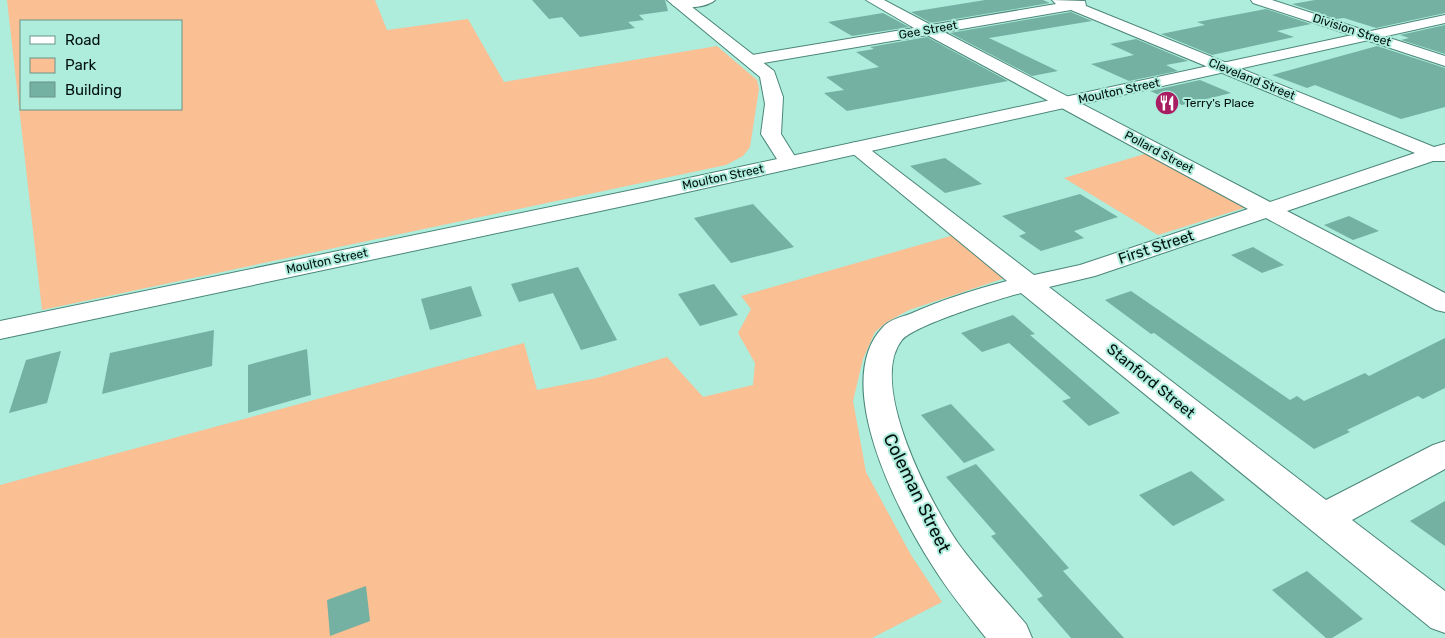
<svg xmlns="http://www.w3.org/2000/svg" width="1445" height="638" font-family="Rubik,sans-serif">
	<rect width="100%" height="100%" fill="#aeecdc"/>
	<!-- green -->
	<g fill="#fabf93" fill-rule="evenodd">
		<path d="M7,0H375L387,30L468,19L504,82L717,46L757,80L759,89L750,147L743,156L726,165L42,310ZM21,21H181V109H21Z"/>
		<path d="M1148,153L1247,207L1158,235L1064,178Z"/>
		<path d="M954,235L1008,277L909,310L887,322L875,332L863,359L853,401L866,472L911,555L942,602L872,638H0V485L524,343L537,390L597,378L667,357L703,397L753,385L755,363L738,333L751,309L741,296Z"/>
	</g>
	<!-- building -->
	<g fill="#74b1a2">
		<path d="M532,0H665L668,11L639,15L644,20L628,22L635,28L580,37L562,17L549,19Z"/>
		<path d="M985,0H1043L1050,3L931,23L911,12Z"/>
		<path d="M1315,0H1445V13L1376,28L1344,18L1336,19L1292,4Z"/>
		<path d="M1266,9L1311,24L1277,31L1294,37L1212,55L1161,34L1205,25L1197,22Z"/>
		<path d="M1071,12L1092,21L989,38L1058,71L1032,76L950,33Z"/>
		<path d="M883,13L909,27L852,36L828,22Z"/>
		<path d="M1445,25V54L1401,40L1409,38L1400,35Z"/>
		<path d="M927,37L1008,81L847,111L824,93L844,90L826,77L879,67L856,52L874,49L870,47Z"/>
		<path d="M1136,39L1188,61L1166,65L1178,71L1129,81L1091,64L1134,55L1110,44Z"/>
		<path d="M1377,46L1445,68V107L1401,119L1315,85L1307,88L1272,75Z"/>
		<path d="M1200,80L1231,93L1182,105L1150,91Z"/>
		<path d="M945,158L982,184L945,193L910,166Z"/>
		<path d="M1080,194L1118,217L1074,231L1084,238L1041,251L1019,236L1026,233L1002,216Z"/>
		<path d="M753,204L794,247L731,263L694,218Z"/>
		<path d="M1349,216L1379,231L1353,240L1324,225Z"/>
		<path d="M1253,247L1284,265L1262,273L1231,255Z"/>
		<path d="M578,267L617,340L581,350L553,293L519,302L511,284Z"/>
		<path d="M714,284L738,315L700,326L678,294Z"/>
		<path d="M471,286L482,316L430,330L421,299Z"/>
		<path d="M1131,291L1290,400L1297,396L1304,401L1365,373L1369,376L1445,338V388L1423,399L1418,396L1347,430L1350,432L1314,449L1154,333L1151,334L1105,300Z"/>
		<path d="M1013,315L1035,334L1030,335L1120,413L1089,426L1062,401L1071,398L1009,343L982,352L961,333Z"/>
		<path d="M214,330L212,366L102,394L110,353Z"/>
		<path d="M307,349L311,395L248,413V365Z"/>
		<path d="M61,351L47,403L9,413L26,360Z"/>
		<path d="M951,404L995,450L964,463L921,415Z"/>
		<path d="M976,464L1069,568L1063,571L1124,638H1071L1037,599L1043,596L991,536L996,534L946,477Z"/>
		<path d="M1191,471L1225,500L1173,526L1139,495Z"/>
		<path d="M1445,501V546L1410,521Z"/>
		<path d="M1307,571L1363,619L1332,638H1326L1272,590Z"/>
		<path d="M366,586L370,621L330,636L327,600Z"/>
	</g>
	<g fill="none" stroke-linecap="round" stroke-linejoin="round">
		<!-- minor casing -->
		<g stroke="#4a8678" stroke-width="2">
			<g id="minor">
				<path d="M678,0H715C709,7 678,11 672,4Z"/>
				<path d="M866,0H884L931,25L1056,4L1052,0L1085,1L1086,6L1434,147L1445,144V161H1433L1287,211L1445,293V312L1436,310L1266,218L1095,276L1049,287L1326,500L1433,445L1445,441V469L1352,520L1445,591V633L1431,628L1021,293C999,299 915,325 902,340C867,384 931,504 958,543C978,571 1003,597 1026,624L1032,638H986C967,614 948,591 932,565C898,512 830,382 883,327C889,320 901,317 910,314C941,300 973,290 1007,281L846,148L849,144L856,142L863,144L1034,275L1080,265L1248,209L927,35L752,65L744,60L752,55L914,28ZM1071,10L1415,153L1270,202L944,32Z"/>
				<path d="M1251,0H1272L1373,33L1376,36L1373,39H1363L1253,3Z"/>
			</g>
		</g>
		<!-- tertiary casing -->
		<g stroke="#4a8678" stroke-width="2">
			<g id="tertiary">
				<path d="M667,0H683L774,71L783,97L781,134L799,163L796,167L789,169L782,167L761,134L765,104L760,77Z"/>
				<path d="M1368,31L1445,56V66L1363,39L1360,36L1363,33Z"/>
			</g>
		</g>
		<!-- primary casing -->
		<g stroke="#4a8678" stroke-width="2">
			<path id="primary" d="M1445,15V23L647,201L0,339V321L647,187Z"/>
		</g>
		<!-- minor -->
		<use href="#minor" fill="#fff" fill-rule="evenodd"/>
		<!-- tertiary -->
		<use href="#tertiary" fill="#fff" fill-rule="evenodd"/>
		<!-- primary -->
		<use href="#primary" fill="#fff" fill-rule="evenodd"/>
	</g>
	<!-- icons -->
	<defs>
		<g id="restaurant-disc" transform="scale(1.25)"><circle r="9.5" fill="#a81d61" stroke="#aeecdc"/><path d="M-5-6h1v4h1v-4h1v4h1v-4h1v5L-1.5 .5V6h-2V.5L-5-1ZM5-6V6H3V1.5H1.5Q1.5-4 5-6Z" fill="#fff"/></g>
	</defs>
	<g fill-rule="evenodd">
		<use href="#restaurant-disc" x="1167" y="103"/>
	</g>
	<g text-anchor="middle" stroke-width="4" stroke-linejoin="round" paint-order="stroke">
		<!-- far-street labels -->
		<g font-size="12" fill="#00110c" stroke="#aeecdc">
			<text transform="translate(928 30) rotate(-10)" y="4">Gee Street</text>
			<text transform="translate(1352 30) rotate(18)" y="4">Division Street</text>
			<text transform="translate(1252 79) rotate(22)" y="4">Cleveland Street</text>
			<text transform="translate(1119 91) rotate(-12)" y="4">Moulton Street</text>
			<text transform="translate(1159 152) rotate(28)" y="4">Pollard Street</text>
			<text transform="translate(723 177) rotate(-12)" y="4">Moulton Street</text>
			<text transform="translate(327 261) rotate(-12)" y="4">Moulton Street</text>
		</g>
		<!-- far-poi labels -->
		<g font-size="12" fill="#00110c" stroke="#aeecdc" text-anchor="start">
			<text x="1184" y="107">Terry's Place</text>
		</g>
		<!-- street labels -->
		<g font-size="15" fill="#00110c" stroke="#aeecdc">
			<text transform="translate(1156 247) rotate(-18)" y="5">First Street</text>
			<text transform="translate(1151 381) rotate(39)" y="5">Stanford Street</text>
		</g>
		<!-- near-street labels -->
		<g font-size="18" fill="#00110c" stroke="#aeecdc">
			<text transform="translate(917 493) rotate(64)" y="6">Coleman Street</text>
		</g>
	</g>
	<!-- legend -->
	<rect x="20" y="20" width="162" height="90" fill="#aeecdc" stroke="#689489"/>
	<rect x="30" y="36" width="25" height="8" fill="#ffffff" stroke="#689489"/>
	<text x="65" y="45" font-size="15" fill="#00110c">Road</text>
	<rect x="30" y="58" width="25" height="15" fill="#fabf93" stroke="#689489"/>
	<text x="65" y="70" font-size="15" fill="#00110c">Park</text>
	<rect x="30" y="82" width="25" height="15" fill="#74b1a2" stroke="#689489"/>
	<text x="65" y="95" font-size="15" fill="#00110c">Building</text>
</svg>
